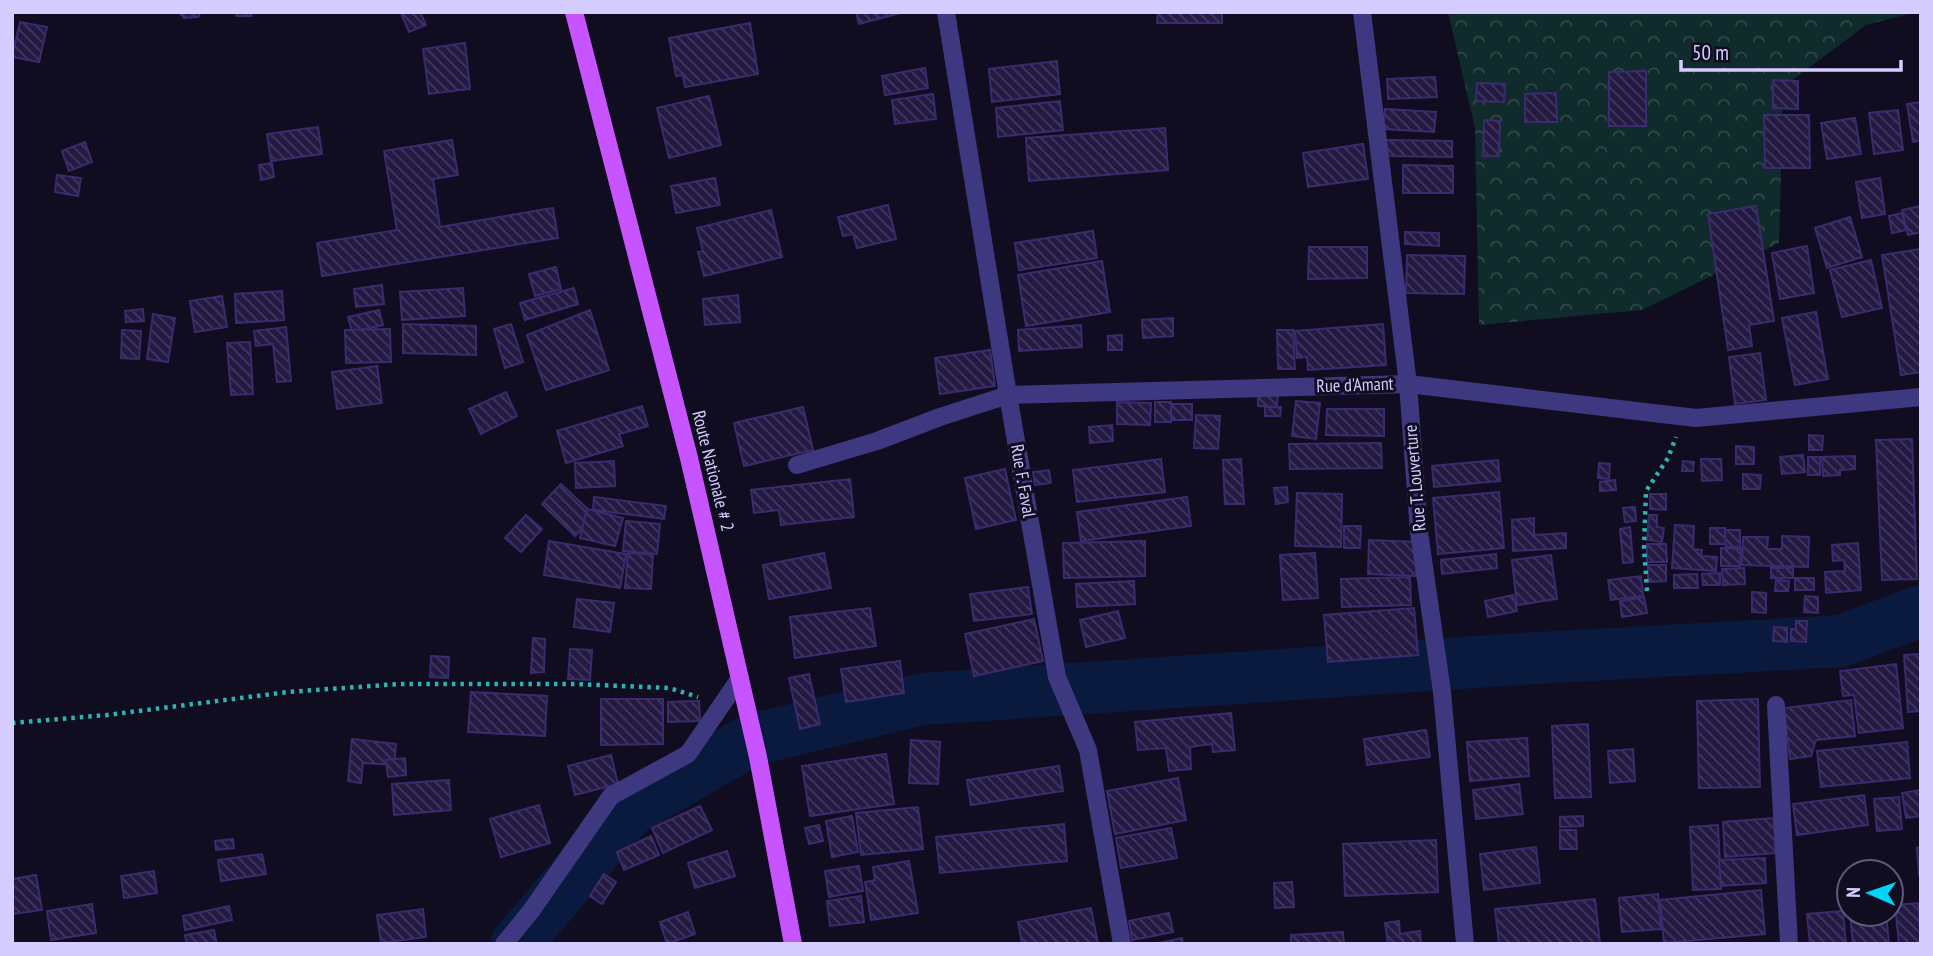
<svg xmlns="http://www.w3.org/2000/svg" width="1933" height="956" font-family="'PT Sans Narrow',sans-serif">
	<defs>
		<pattern id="forest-crowns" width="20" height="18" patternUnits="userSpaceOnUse" patternTransform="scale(1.75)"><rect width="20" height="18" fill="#102b2b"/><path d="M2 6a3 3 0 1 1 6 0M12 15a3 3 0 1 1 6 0" fill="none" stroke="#32494b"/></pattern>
		<pattern id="building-back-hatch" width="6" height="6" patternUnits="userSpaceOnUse" patternTransform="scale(1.75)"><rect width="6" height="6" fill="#231942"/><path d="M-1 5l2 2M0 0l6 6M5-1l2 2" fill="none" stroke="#42395e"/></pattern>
	</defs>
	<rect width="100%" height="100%" fill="#110d21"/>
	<!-- forest -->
	<path fill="url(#forest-crowns)" d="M1448,12H1916L1866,25L1783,87L1779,243L1642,310L1479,325L1475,128Z"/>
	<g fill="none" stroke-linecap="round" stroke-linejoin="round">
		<!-- river -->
		<path stroke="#091a3e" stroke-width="52" d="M516,944L629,811L751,740L923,699L1520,659L1841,641L1921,611"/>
	</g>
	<!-- building -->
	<g fill="url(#building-back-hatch)" stroke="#3b2b6e" stroke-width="2">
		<path d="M179,12H201L198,17L184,18Z"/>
		<path d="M235,12H252L251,16H237Z"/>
		<path d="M420,12L426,25L409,32L401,13Z"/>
		<path d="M856,12H904L859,24Z"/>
		<path d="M1158,12H1222V23H1157Z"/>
		<path d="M20,22L47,27L39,62L12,57Z"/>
		<path d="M750,23L758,74L685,87L683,75L676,76L669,38Z"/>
		<path d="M465,43L470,89L429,94L423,49Z"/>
		<path d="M1057,61L1060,94L992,102L989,69Z"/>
		<path d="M925,68L928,88L885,95L882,76Z"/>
		<path d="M1646,71V126H1609V72Z"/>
		<path d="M1435,77L1437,97L1388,99L1387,79Z"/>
		<path d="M1773,80L1798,81V109L1773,108Z"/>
		<path d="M1477,83L1505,84L1504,102L1476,101Z"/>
		<path d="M1556,93L1557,122H1525V94Z"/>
		<path d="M933,94L936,119L895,124L892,100Z"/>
		<path d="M709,96L721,145L669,158L657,108Z"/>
		<path d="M1060,101L1063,130L998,137L996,108Z"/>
		<path d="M1921,102V140L1913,142L1907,104Z"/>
		<path d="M1385,109L1436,112L1434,132L1383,129Z"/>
		<path d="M1898,110L1903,150L1874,154L1869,113Z"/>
		<path d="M1764,115H1809L1810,168H1765Z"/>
		<path d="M1855,118L1861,154L1827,159L1821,123Z"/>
		<path d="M1484,120L1500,121L1499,156H1483Z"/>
		<path d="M318,127L322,154L271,161L267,134Z"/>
		<path d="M1165,128L1168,170L1029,181L1026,138Z"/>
		<path d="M452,140L458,175L433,179L440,227L553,208L558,238L322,276L317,243L397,230L384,151Z"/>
		<path d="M1386,140L1452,141V157L1386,156Z"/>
		<path d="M85,142L92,162L69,171L62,151Z"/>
		<path d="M1363,144L1368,179L1308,187L1303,153Z"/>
		<path d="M272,163L274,177L261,180L259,165Z"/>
		<path d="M1403,165L1453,166V193H1403Z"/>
		<path d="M57,175L81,178L78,196L55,192Z"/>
		<path d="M715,178L720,205L676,213L671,186Z"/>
		<path d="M1880,178L1885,214L1862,218L1856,182Z"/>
		<path d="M888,205L896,239L857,248L853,234L843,236L838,217Z"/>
		<path d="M1756,206L1774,321L1749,325L1752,346L1728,350L1708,214Z"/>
		<path d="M1921,206V232L1908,235L1902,210Z"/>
		<path d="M771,210L782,257L704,276L698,252L703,251L697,228Z"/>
		<path d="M1902,213L1906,230L1892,233L1889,216Z"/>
		<path d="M1850,217L1862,257L1827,268L1815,228Z"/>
		<path d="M1093,231L1097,258L1019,270L1015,243Z"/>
		<path d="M1405,232L1439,233V246L1405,244Z"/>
		<path d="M1807,246L1814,293L1780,299L1772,253Z"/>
		<path d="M1309,247H1367V278L1308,279Z"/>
		<path d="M1921,249V372L1901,375L1882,255Z"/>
		<path d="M1407,255L1465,256L1464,294L1406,293Z"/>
		<path d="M1871,260L1882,308L1842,317L1830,270Z"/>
		<path d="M1102,261L1110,312L1026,326L1018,275Z"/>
		<path d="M556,267L561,289L535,296L529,274Z"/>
		<path d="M382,285L384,304L356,307L354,289Z"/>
		<path d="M463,288L465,316L402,320L400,292Z"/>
		<path d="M574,288L578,304L525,320L520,303Z"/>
		<path d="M282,291L284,320L236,323L235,294Z"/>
		<path d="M738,295L740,322L705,325L703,299Z"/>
		<path d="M222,296L227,327L195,332L190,301Z"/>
		<path d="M143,309L144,321L126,322L125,311Z"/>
		<path d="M379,310L383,325L352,332L348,317Z"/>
		<path d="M590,310L609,370L546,390L527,335Z"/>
		<path d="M1816,312L1828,379L1795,385L1782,318Z"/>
		<path d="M153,314L175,318L168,362L147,359Z"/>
		<path d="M1173,318V336L1143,338L1142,320Z"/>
		<path d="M403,324L476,326V355L403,353Z"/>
		<path d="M511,324L523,362L505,368L494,329Z"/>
		<path d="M1383,324L1386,365L1308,370L1307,357L1297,358L1295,331Z"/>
		<path d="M1081,325L1082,347L1019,351L1018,330Z"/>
		<path d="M286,327L291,381L277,382L273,344L256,346L254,331Z"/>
		<path d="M390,329L391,362L346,363L345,330Z"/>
		<path d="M122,330L141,331L139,359L121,358Z"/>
		<path d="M1277,330H1293L1295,369H1278Z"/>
		<path d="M1122,335V350H1108V336Z"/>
		<path d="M250,342L253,394L231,395L227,343Z"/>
		<path d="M990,350L995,386L940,394L935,358Z"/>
		<path d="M1760,353L1766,400L1735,404L1729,357Z"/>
		<path d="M377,366L382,403L337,409L332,372Z"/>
		<path d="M1258,389L1278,390L1277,407L1258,406Z"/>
		<path d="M506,392L517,416L481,434L469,409Z"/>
		<path d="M1296,401L1320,403L1316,439L1292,436Z"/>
		<path d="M1117,402L1151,403L1150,425L1117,424Z"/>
		<rect x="1155" y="402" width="16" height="20"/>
		<rect x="1171" y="404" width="21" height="16"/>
		<path d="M642,406L648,426L619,434L623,446L566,463L557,431Z"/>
		<path d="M803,407L813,450L744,466L734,423Z"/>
		<path d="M1265,407H1281L1280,416H1265Z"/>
		<path d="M1327,409H1384V436L1326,435Z"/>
		<path d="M1196,415L1220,416L1218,449L1194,448Z"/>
		<path d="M1112,425L1113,441L1090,443L1089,427Z"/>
		<path d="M1809,435L1823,436L1822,450H1809Z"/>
		<path d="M1912,439L1917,579L1882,580L1876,440Z"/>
		<path d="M1381,443L1382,468L1290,469L1289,444Z"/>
		<path d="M1736,446L1754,447V464H1736Z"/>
		<path d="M1803,455L1805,472L1782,474L1780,457Z"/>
		<path d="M1855,456V469L1840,470V475L1823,476L1822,457Z"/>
		<rect x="1808" y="457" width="12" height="18"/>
		<path d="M1161,459L1165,492L1077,502L1073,470Z"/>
		<path d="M1241,459L1244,504H1225L1223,460Z"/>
		<path d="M1701,459H1721L1722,480L1702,481Z"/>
		<path d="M1498,460L1500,481L1434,487L1432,466Z"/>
		<path d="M614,461L615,486L576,488L575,463Z"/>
		<path d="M1683,461L1694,462L1693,471H1682Z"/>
		<path d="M1599,463L1610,464L1609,479L1598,478Z"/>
		<path d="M1005,469L1016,520L976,529L965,478Z"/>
		<path d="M1049,470L1051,483L1035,485L1033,472Z"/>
		<path d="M1743,474L1761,475L1760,489H1743Z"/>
		<path d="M850,479L854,517L781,525L779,510L754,513L751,490Z"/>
		<path d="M1615,480L1616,490L1600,491V482Z"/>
		<path d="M561,484L594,515L575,536L542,504Z"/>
		<path d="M1287,487L1288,502L1276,504L1274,488Z"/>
		<path d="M1499,492L1504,548L1438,554L1433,498Z"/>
		<path d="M1297,493L1342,494L1341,547L1295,546Z"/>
		<path d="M1650,494H1666V510L1650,509Z"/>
		<path d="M594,497L666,506L664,519L593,510Z"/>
		<path d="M1187,497L1191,526L1081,541L1077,512Z"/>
		<path d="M1635,507L1636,521L1625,522L1623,508Z"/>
		<path d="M587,509L623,518L615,546L580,538Z"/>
		<path d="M526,515L542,529L521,552L505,538Z"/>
		<path d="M1649,515H1657V527L1664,528L1662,542L1647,540Z"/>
		<path d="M1534,518V535L1566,533V548L1513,551L1512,520Z"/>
		<path d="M626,521L660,524L657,554L623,551Z"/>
		<path d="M1675,525L1694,526L1693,549L1702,550L1701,556L1717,557L1716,571L1672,568Z"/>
		<path d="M1344,526H1361L1360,548H1344Z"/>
		<path d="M1630,527L1633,562L1623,563L1620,529Z"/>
		<path d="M1710,528H1725L1726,544H1710Z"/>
		<path d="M1725,530H1740V547H1726Z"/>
		<path d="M1782,536L1809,537L1808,567L1742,565L1743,537H1768L1767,549H1782Z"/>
		<path d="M1369,540L1417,542L1416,576L1368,574Z"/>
		<path d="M549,541L626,554L620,588L544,575Z"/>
		<path d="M1145,541V576L1064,578L1063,543Z"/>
		<path d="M1858,543L1861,590L1826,593L1825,572L1845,571L1844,560L1833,561L1832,545Z"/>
		<path d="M1647,544H1666L1667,562H1647Z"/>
		<path d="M1721,548L1741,549L1740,566H1721Z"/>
		<path d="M628,553L653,554L651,589L625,588Z"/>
		<path d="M824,553L831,588L769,599L763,565Z"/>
		<path d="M1315,553L1318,598L1283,600L1280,555Z"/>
		<path d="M1496,554L1497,568L1442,574L1441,560Z"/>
		<path d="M1551,555L1557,599L1517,605L1512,560Z"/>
		<path d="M1648,565H1666V581L1648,582Z"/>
		<path d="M1744,568L1745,584L1723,585L1722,569Z"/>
		<rect x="1771" y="568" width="22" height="10"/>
		<path d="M1720,573V585H1703L1702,574Z"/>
		<path d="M1697,574L1698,588H1674V575Z"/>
		<path d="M1641,576L1643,596L1611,600L1608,580Z"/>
		<path d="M1410,577L1411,605L1342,607L1341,579Z"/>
		<rect x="1795" y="578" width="19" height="12"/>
		<path d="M1776,580L1789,581L1788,591H1775Z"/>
		<path d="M1134,581L1135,604L1077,607L1076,584Z"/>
		<path d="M1028,587L1032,614L974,621L970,594Z"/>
		<path d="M1752,592L1766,593V613L1752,612Z"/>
		<path d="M1513,595L1517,611L1488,617L1485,601Z"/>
		<path d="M1805,596L1818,597V613L1804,612Z"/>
		<path d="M1644,597L1647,613L1622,617L1620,601Z"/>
		<path d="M577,599L614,603L610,632L574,627Z"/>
		<path d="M870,608L876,646L795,658L790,617Z"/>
		<path d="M1414,608L1418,655L1328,662L1324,615Z"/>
		<path d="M1118,611L1125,638L1086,647L1080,620Z"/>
		<path d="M1034,619L1043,661L974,676L965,634Z"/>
		<path d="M1796,621H1807L1806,642L1791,641V629H1796Z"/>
		<path d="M1774,627L1787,628V642L1773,641Z"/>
		<path d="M533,638L545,639L544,672L531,673Z"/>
		<path d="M570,649L592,650L590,680L568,679Z"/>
		<path d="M1921,654V711L1908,712L1904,655Z"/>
		<path d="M431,656L449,657L448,678L430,677Z"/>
		<path d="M900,661L904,693L846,702L841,669Z"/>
		<path d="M1896,664L1903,728L1859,733L1854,695L1843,696L1840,671Z"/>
		<path d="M809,674L820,724L800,729L789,678Z"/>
		<path d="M471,692L547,696L545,736L468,732Z"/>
		<path d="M601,699H663V744L601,745Z"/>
		<path d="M1758,699L1760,787L1699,788L1697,701Z"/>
		<path d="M1851,700L1855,736L1816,740L1811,756L1790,759L1784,708Z"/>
		<path d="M699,701L700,721L668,722V702Z"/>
		<path d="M1231,713L1235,750L1213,752L1212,744L1190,747L1191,769L1169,771L1166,748L1138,750L1135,722Z"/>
		<path d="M1588,724L1591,797L1555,798L1552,726Z"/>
		<path d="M1426,730L1430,757L1367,765L1364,739Z"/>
		<path d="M1527,738L1529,776L1470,781L1467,742Z"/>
		<path d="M352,739L396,744L394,765L363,763L361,783L348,781Z"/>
		<path d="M911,740L940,742L938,784L909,783Z"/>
		<path d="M1907,742L1910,778L1821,787L1817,751Z"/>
		<path d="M1633,749L1635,781L1610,783L1608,751Z"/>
		<path d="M886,754L894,804L810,816L802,766Z"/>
		<path d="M611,755L618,784L575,795L568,766Z"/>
		<path d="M405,758L406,775L388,777L386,760Z"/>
		<path d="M1059,766L1063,791L971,805L967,780Z"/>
		<path d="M1178,778L1186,820L1115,834L1107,791Z"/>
		<path d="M449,780L451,810L394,815L392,784Z"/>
		<path d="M1519,784L1523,814L1476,819L1473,790Z"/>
		<path d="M1921,790V816L1906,818L1902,793Z"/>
		<path d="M1864,795L1868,825L1797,835L1793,804Z"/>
		<path d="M1899,797L1902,829L1877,831L1874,799Z"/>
		<path d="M539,805L550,843L501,857L490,819Z"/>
		<path d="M700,806L712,830L663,853L652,828Z"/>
		<path d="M918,807L923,849L861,855L856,813Z"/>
		<path d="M852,816L858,852L832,857L826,821Z"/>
		<path d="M1583,816V826L1560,827V817Z"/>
		<path d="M1774,818L1776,853L1725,857L1723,822Z"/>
		<path d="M1064,824L1067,861L940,873L936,837Z"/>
		<path d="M819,825L823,841L809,844L805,828Z"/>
		<path d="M1718,825L1721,889L1693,890L1690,827Z"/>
		<path d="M1171,828L1177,858L1121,868L1116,838Z"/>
		<path d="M1560,830H1576L1577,849H1560Z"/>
		<path d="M651,836L659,855L624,870L617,852Z"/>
		<path d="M233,839L234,848L216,850L215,841Z"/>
		<path d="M1436,840L1438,892L1345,896L1343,844Z"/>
		<path d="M1536,847L1540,883L1484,890L1480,854Z"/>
		<path d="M1921,847V875H1919L1917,848Z"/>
		<path d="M727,851L735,876L695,888L688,863Z"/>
		<path d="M262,854L266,874L221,881L218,860Z"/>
		<path d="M1765,858L1766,883L1721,886L1719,860Z"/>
		<path d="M909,861L918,913L871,920L865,882L875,880L873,867Z"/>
		<path d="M859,866L863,891L829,897L825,871Z"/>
		<path d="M154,871L157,893L124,898L121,876Z"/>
		<path d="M604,874L616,882L602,904L590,896Z"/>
		<path d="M36,875L42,910L12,914V879Z"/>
		<path d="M1292,882L1294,907L1275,908L1274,883Z"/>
		<path d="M1761,890L1765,934L1664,943L1660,900Z"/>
		<path d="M1658,894L1661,929L1622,932L1619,898Z"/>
		<path d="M861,896L864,922L830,926L827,901Z"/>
		<path d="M1595,899L1600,944H1499L1495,909Z"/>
		<path d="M1918,903L1921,944H1899L1895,905Z"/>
		<path d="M92,904L96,933L51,940L47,911Z"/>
		<path d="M229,906L232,920L185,930L183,916Z"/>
		<path d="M1091,908L1098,944H1022L1018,922Z"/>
		<path d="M423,909L426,937L381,943L377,915Z"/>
		<path d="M1843,911L1846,944H1810L1807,914Z"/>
		<path d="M688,912L695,934L667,944L660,922Z"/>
		<path d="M1169,913L1173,932L1132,940L1129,921Z"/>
		<path d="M1850,914H1886L1889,944H1853Z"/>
		<path d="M1399,921L1400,934L1420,931L1421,944H1388L1385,923Z"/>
		<path d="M214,930L217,944H187L185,935Z"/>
		<path d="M1343,932L1344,944H1291V935Z"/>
		<path d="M1182,938L1183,944H1155Z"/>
	</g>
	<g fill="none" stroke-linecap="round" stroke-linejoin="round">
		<!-- path -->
		<g stroke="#2db3b1" stroke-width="4.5" stroke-dasharray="3.5 5" stroke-linecap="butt">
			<path d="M1647,591L1644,547L1646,491L1668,458L1676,437"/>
			<path d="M12,723L107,715L288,692L399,684H575L669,688L698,697"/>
		</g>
		<!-- minor -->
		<g stroke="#3e3881" stroke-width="18">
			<path d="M946,12L1008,395L1057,677L1088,750L1122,944"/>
			<path d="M1362,12L1408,384L1419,532L1442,692L1465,944"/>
			<path d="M797,465L877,441L940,417L1008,395L1408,384L1696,418L1921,397"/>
			<path d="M1776,705L1789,944"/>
			<path d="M504,944L531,911L611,796L688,754L740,678"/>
		</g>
		<!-- major -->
		<path stroke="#c754ff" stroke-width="18" d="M574,12L689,458L758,757L793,944"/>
	</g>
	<g text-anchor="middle" stroke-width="6" stroke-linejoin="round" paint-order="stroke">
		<!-- street labels -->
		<g font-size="18" fill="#d5cdff" stroke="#110d21">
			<text transform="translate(1355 385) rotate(-2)" y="6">Rue d'Amant</text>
			<text transform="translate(713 471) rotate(76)" y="6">Route Nationale # 2</text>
			<text transform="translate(1415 478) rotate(-95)" y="6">Rue T. Louverture</text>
			<text transform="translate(1023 481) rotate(80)" y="6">Rue F. Faval</text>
		</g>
	</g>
	<!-- border -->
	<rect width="1933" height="956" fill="none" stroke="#d5cdff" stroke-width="28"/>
	<!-- north arrow -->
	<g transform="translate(1870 893) rotate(272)"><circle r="33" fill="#110d21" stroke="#5f5a7a" stroke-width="2"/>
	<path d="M0-5L12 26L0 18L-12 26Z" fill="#00d4f8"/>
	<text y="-10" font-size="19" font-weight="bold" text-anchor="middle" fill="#d5cdff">N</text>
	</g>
	<!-- scale -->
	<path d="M1681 60v10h220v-10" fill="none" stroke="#d5cdff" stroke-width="3.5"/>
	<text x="1692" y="60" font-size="21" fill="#d5cdff" stroke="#110d21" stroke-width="5" paint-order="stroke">50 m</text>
</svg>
